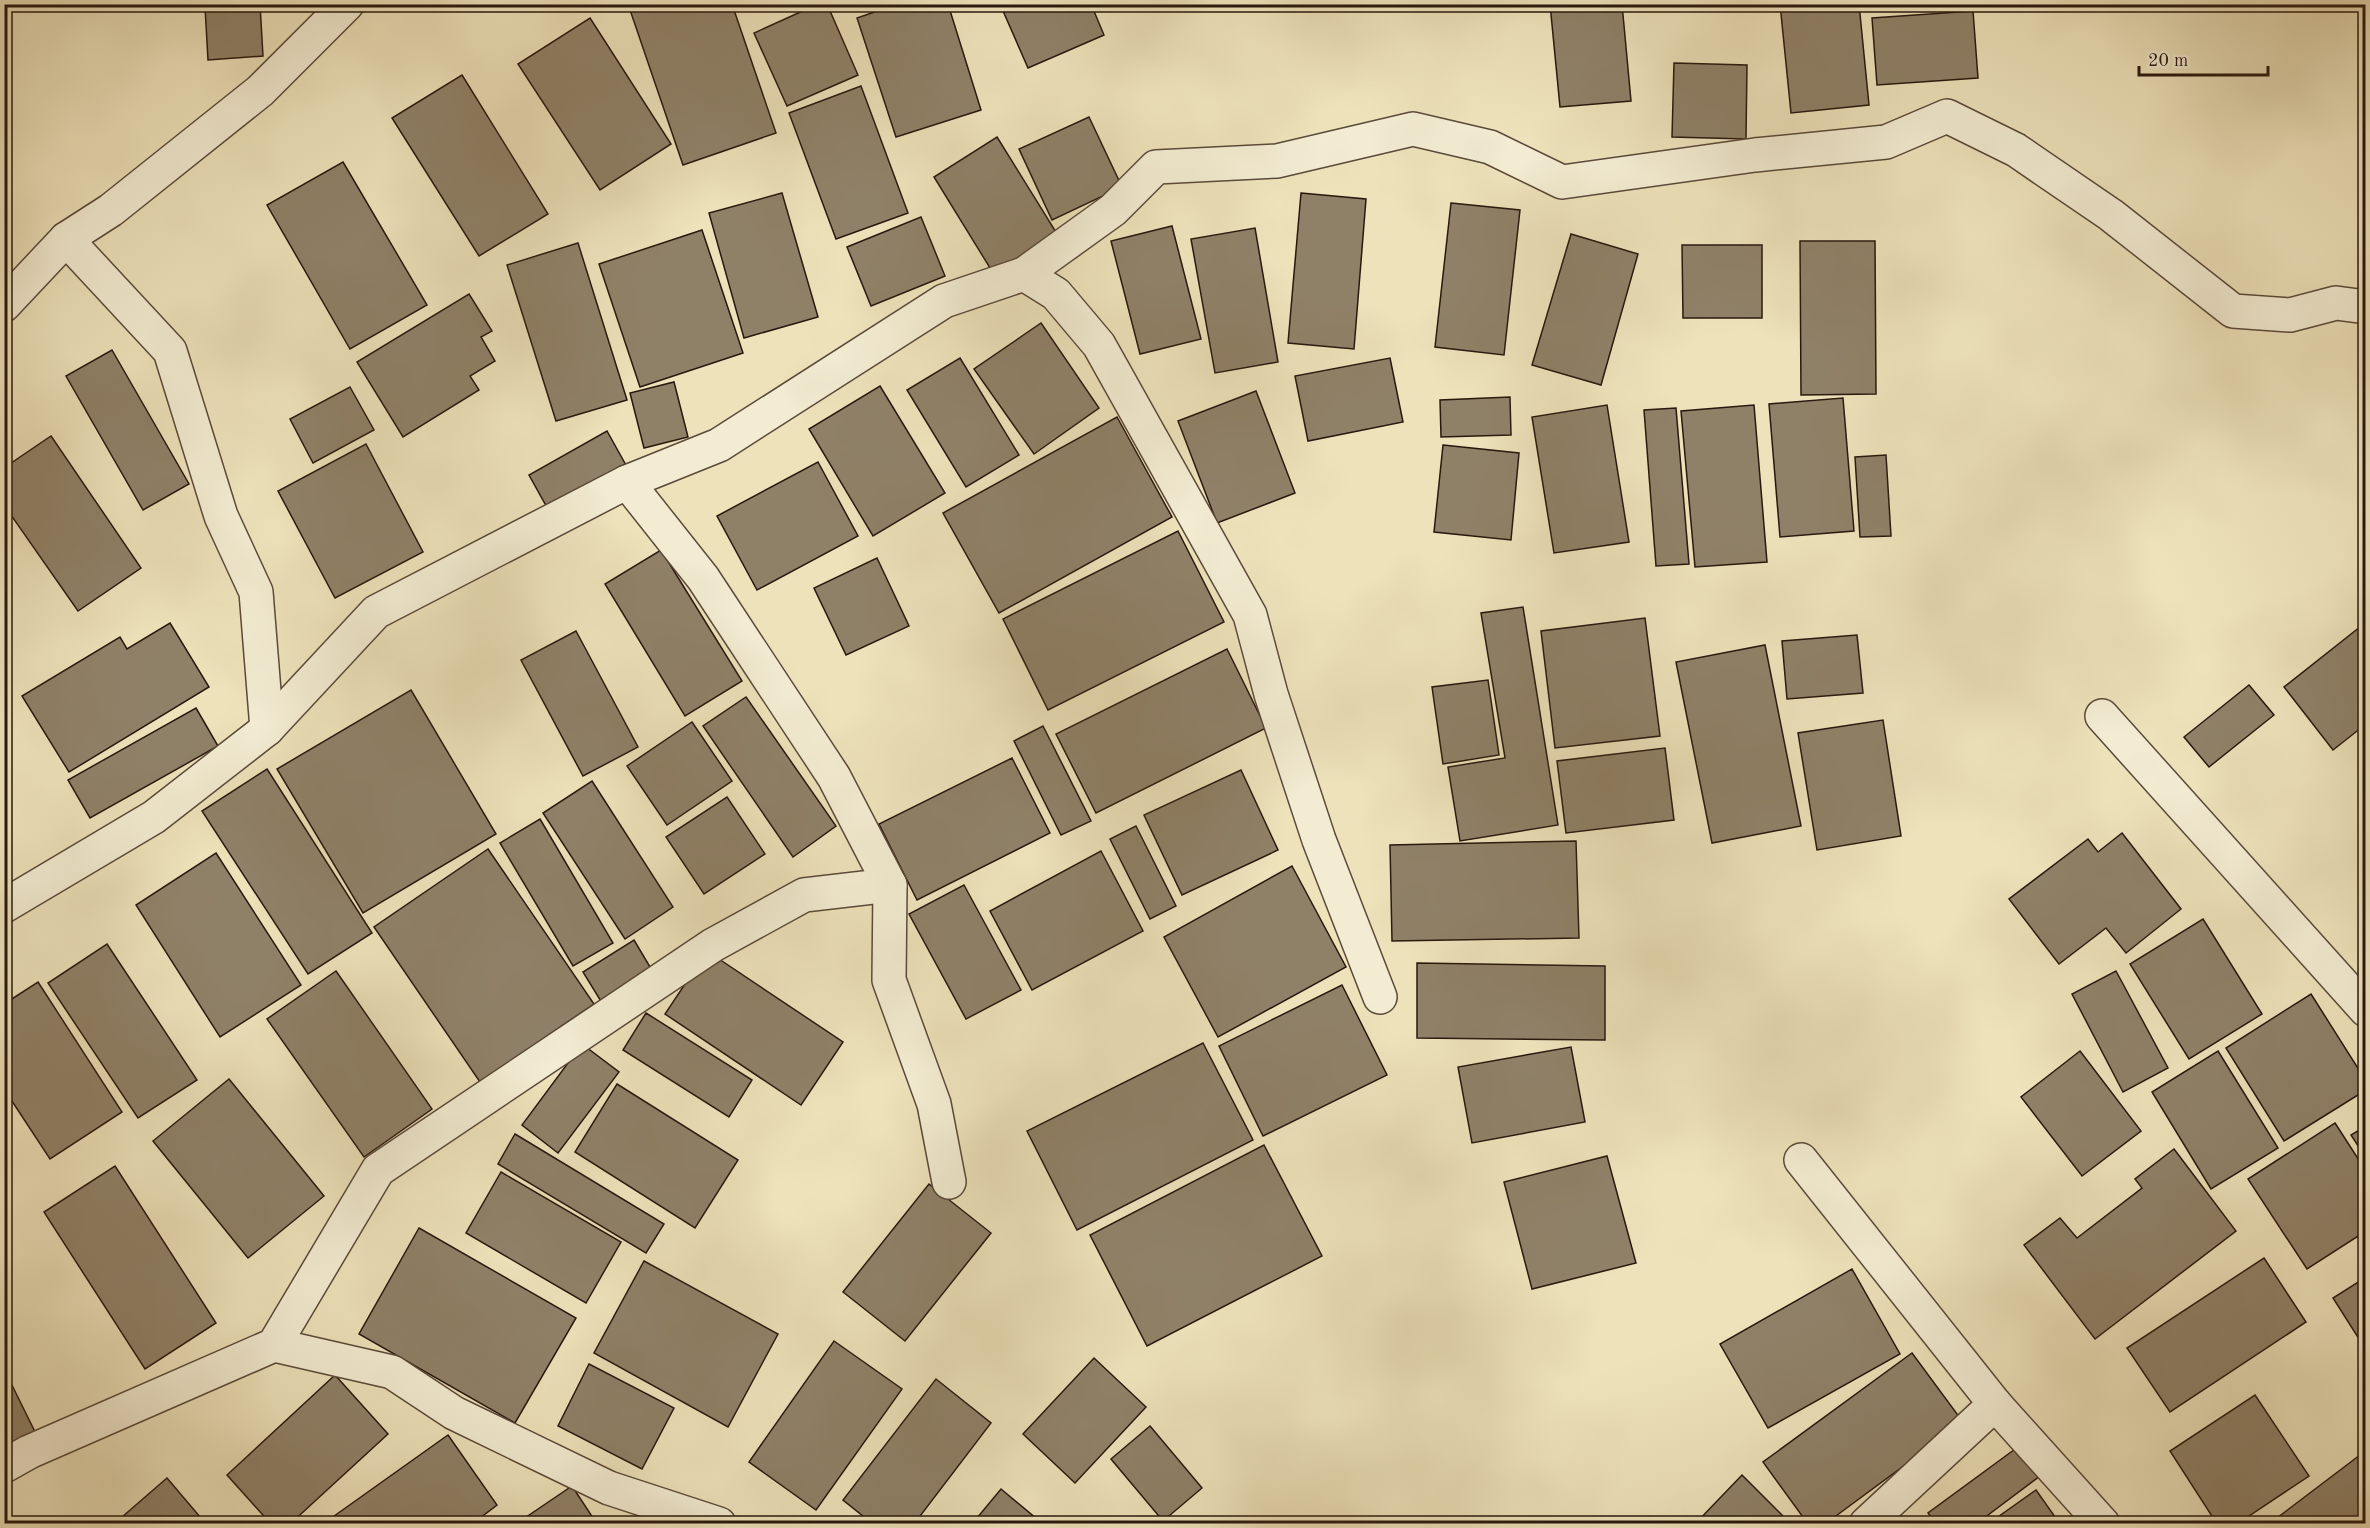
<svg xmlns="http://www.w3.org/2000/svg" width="2370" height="1528" font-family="'Old Standard TT',serif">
	<rect width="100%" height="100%" fill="#ede2ba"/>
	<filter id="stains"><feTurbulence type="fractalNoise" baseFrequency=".00333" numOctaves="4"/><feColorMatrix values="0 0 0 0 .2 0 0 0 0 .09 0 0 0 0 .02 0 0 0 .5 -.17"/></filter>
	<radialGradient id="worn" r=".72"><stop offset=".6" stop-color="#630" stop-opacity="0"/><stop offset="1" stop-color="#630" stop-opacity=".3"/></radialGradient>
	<!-- building -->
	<g fill="#8f8168" stroke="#29180f" stroke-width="1.5">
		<path d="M260,4L263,56L208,60L205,7Z"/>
		<path d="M628,4H732L776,133L683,165Z"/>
		<path d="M818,4H827L858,75L787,106L754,33Z"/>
		<path d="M898,4H948L981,110L896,137L857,18Z"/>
		<path d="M1000,4H1091L1104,35L1028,68Z"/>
		<path d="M1550,4H1622L1631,101L1560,107Z"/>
		<path d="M1780,4H1859L1869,105L1791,113Z"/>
		<path d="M1973,11L1978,78L1877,85L1872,18Z"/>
		<path d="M590,18L671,144L600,190L518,64Z"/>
		<path d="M1674,63L1747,65L1746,139L1672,137Z"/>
		<path d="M462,75L548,214L479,256L392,118Z"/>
		<path d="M861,86L908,213L836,239L789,113Z"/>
		<path d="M1089,117L1122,187L1052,220L1019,149Z"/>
		<path d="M997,137L1059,237L995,276L934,177Z"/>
		<path d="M343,162L427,305L350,349L267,205Z"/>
		<path d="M782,193L818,317L744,338L709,213Z"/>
		<path d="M1301,193L1366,199L1354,349L1288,343Z"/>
		<path d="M1451,203L1520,210L1504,355L1435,347Z"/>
		<path d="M921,217L945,276L871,306L847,247Z"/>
		<path d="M1172,226L1201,339L1140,354L1111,241Z"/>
		<path d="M1255,228L1278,362L1215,373L1191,239Z"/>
		<path d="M702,230L743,353L640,387L599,264Z"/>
		<path d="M1571,234L1638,254L1601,385L1532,365Z"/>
		<path d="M1800,241H1875L1876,394L1801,395Z"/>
		<path d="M578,243L627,400L556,421L507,265Z"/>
		<path d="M1682,245H1762V318H1683Z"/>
		<path d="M469,294L492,331L481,337L495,361L470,376L479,390L403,437L357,362Z"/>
		<path d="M1041,323L1099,408L1034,454L974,369Z"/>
		<path d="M112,350L189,484L143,510L66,376Z"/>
		<path d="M960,358L1019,455L966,487L907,390Z"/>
		<path d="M1390,358L1403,422L1308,441L1295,376Z"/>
		<path d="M674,382L688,437L644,448L630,393Z"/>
		<path d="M880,386L945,493L873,536L809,429Z"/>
		<path d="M350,387L374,430L313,463L290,419Z"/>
		<path d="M1256,391L1295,493L1217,523L1178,421Z"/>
		<path d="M1510,397L1511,435L1441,437L1440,400Z"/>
		<path d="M1843,398L1854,531L1780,537L1769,404Z"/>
		<path d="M1607,405L1629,542L1554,553L1532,417Z"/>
		<path d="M1754,405L1767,562L1695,567L1681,411Z"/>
		<path d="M1676,408L1689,564L1656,566L1644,410Z"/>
		<path d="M1117,417L1172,517L999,613L943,513Z"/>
		<path d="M607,431L627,467L549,511L529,475Z"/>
		<path d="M51,436L141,568L78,611L4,505V468Z"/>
		<path d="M366,444L423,552L335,598L278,491Z"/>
		<path d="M1443,445L1519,453L1511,540L1434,532Z"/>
		<path d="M1886,455L1891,536L1860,537L1855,457Z"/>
		<path d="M818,462L858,536L757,590L717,516Z"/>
		<path d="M1178,531L1224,622L1048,710L1003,619Z"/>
		<path d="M661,550L742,681L685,716L605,584Z"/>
		<path d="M877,558L909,626L846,655L814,588Z"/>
		<path d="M1523,607L1558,825L1460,841L1448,767L1505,758L1481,613Z"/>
		<path d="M1645,618L1660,736L1555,748L1541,631Z"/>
		<path d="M170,623L209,687L69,772L22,696L120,637L127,649Z"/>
		<path d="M2365,623L2366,724L2333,750L2284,687Z"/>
		<path d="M576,631L638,747L583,776L521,660Z"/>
		<path d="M1857,635L1863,693L1787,699L1782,641Z"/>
		<path d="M1765,645L1801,826L1712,843L1676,662Z"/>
		<path d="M1227,649L1266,728L1096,813L1056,734Z"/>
		<path d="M1488,680L1499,755L1443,764L1432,687Z"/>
		<path d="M2249,685L2274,715L2209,767L2184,737Z"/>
		<path d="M411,690L496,834L363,913L277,769Z"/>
		<path d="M746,697L836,826L793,857L703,726Z"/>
		<path d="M196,708L218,746L90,818L68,780Z"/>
		<path d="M1883,720L1901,836L1817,850L1798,733Z"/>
		<path d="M692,722L732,781L667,825L627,766Z"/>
		<path d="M1043,726L1091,821L1061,835L1014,741Z"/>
		<path d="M1665,748L1674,820L1566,833L1557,761Z"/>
		<path d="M1012,758L1050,833L917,900L879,824Z"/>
		<path d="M267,769L372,933L308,974L202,811Z"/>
		<path d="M1241,770L1278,850L1182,895L1144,815Z"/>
		<path d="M592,781L673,907L625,939L543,813Z"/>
		<path d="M727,797L765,854L704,894L666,837Z"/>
		<path d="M540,819L613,943L573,966L500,843Z"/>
		<path d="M1136,826L1176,906L1150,919L1110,839Z"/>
		<path d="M2122,833L2181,909L2126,953L2106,928L2059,964L2009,899L2088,839L2098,852Z"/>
		<path d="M1576,841L1579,938L1392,941L1390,845Z"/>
		<path d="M488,849L594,1004L480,1082L374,927Z"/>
		<path d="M1101,851L1143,931L1032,990L990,911Z"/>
		<path d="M216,853L301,985L220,1037L136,905Z"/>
		<path d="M1292,866L1346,967L1218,1037L1164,937Z"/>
		<path d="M964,885L1021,990L966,1019L909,914Z"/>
		<path d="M2203,919L2262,1014L2189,1059L2130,964Z"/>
		<path d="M634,940L653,972L602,1003L583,972Z"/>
		<path d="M107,944L197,1080L138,1118L48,983Z"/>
		<path d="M707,951L843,1042L801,1105L665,1014Z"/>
		<path d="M1417,963L1605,966V1040L1417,1038Z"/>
		<path d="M336,971L432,1109L364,1157L267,1019Z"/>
		<path d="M2116,971L2168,1068L2123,1092L2072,994Z"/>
		<path d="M38,982L122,1112L50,1159L4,1089V1004Z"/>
		<path d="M1342,985L1387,1075L1263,1136L1219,1046Z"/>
		<path d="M2311,994L2366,1081V1090L2284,1141L2226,1048Z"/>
		<path d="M646,1013L752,1080L729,1117L623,1050Z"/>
		<path d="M1203,1043L1253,1140L1077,1230L1027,1131Z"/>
		<path d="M582,1044L619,1072L558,1153L522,1125Z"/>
		<path d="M1571,1047L1585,1122L1472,1143L1458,1067Z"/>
		<path d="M2080,1051L2141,1131L2082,1176L2021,1097Z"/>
		<path d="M2218,1051L2278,1148L2211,1189L2152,1092Z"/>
		<path d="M229,1079L324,1196L248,1258L153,1141Z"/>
		<path d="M617,1084L738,1160L695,1228L575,1152Z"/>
		<path d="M2335,1123L2366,1171V1231L2307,1269L2248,1179Z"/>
		<path d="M2366,1126V1158L2351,1135Z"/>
		<path d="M515,1134L664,1224L646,1253L498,1164Z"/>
		<path d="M1264,1145L1322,1256L1147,1346L1090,1235Z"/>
		<path d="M2174,1149L2236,1231L2095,1339L2024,1245L2060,1218L2077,1238L2142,1188L2135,1179Z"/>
		<path d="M1607,1156L1636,1263L1532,1289L1504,1182Z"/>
		<path d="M115,1166L216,1323L145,1369L44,1212Z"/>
		<path d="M501,1172L621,1242L586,1303L466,1233Z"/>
		<path d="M929,1184L991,1233L905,1341L843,1292Z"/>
		<path d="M419,1228L576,1318L515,1423L359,1334Z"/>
		<path d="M2264,1258L2306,1322L2170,1412L2127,1348Z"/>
		<path d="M644,1261L778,1334L728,1427L594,1353Z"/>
		<path d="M1852,1269L1900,1354L1768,1428L1720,1344Z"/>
		<path d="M2366,1277V1350L2333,1298Z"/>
		<path d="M834,1341L902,1389L816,1510L749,1462Z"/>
		<path d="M1912,1353L1963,1422L1825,1524H1808L1763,1462Z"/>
		<path d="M1094,1358L1146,1407L1075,1483L1023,1434Z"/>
		<path d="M589,1364L674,1408L642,1469L558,1426Z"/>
		<path d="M4,1369L38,1438L4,1454Z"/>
		<path d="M335,1375L388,1434L290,1524H271L227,1475Z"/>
		<path d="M936,1379L991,1423L914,1524H873L843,1500Z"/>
		<path d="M2255,1395L2309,1476L2237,1524H2217L2170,1451Z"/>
		<path d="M1150,1426L1202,1488L1163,1521L1111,1459Z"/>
		<path d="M448,1435L497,1505L472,1524H323Z"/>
		<path d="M2022,1444L2044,1473L1976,1524H1936L1928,1513Z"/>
		<path d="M2360,1455L2366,1462V1524H2269Z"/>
		<path d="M1742,1475L1791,1524H1695Z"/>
		<path d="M167,1478L206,1524H114Z"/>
		<path d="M572,1486L597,1524H516Z"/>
		<path d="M1001,1489L1043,1524H972Z"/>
		<path d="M2036,1490L2060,1524H1988Z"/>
	</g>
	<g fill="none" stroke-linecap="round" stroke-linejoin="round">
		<!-- minor casing -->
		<g stroke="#5a4a3a" stroke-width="36">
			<g id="minor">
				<path d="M66,239L170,351L221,516L256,592L267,729"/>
				<path d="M1024,274L1056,294L1099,345L1250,615L1271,694L1319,840L1380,997"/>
				<path d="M4,305L66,239L111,210L260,91L347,4"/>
				<path d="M627,482L703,578L834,777L890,885L889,980L934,1104L949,1182"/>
				<path d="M2102,716L2366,1010"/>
				<path d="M4,906L154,817L267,729L376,612L627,482L719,445L944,301L1024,274L1113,210L1156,167L1277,161L1413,129L1490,147L1562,182L1755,155L1886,142L1947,116L2016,150L2111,215L2233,311L2290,315L2336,303L2366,307"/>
				<path d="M1801,1160L1995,1404L2103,1524"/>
				<path d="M274,1345L392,1372L454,1413L609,1488L719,1524"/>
				<path d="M4,1466L29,1452L274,1345L378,1170L713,945L804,895L890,885"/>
				<path d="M1866,1524L1995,1404"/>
			</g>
		</g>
		<!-- minor -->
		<use href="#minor" stroke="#f3ecd2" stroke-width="33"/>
	</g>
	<!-- margin -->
	<rect width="2370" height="1528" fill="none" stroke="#ede2ba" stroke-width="24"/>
	<rect x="6" y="6" width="2358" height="1516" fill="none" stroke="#29180f" stroke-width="3"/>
	<rect x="12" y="12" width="2346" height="1504" fill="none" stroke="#29180f" stroke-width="1.5"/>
	<!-- scale -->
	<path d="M2139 66v9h129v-9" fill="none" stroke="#29180f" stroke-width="3"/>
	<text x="2148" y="66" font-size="18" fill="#29180f" stroke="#f3ecd2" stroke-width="4.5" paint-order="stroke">20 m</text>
	<rect width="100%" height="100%" filter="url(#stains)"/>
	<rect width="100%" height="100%" fill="url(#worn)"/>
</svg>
